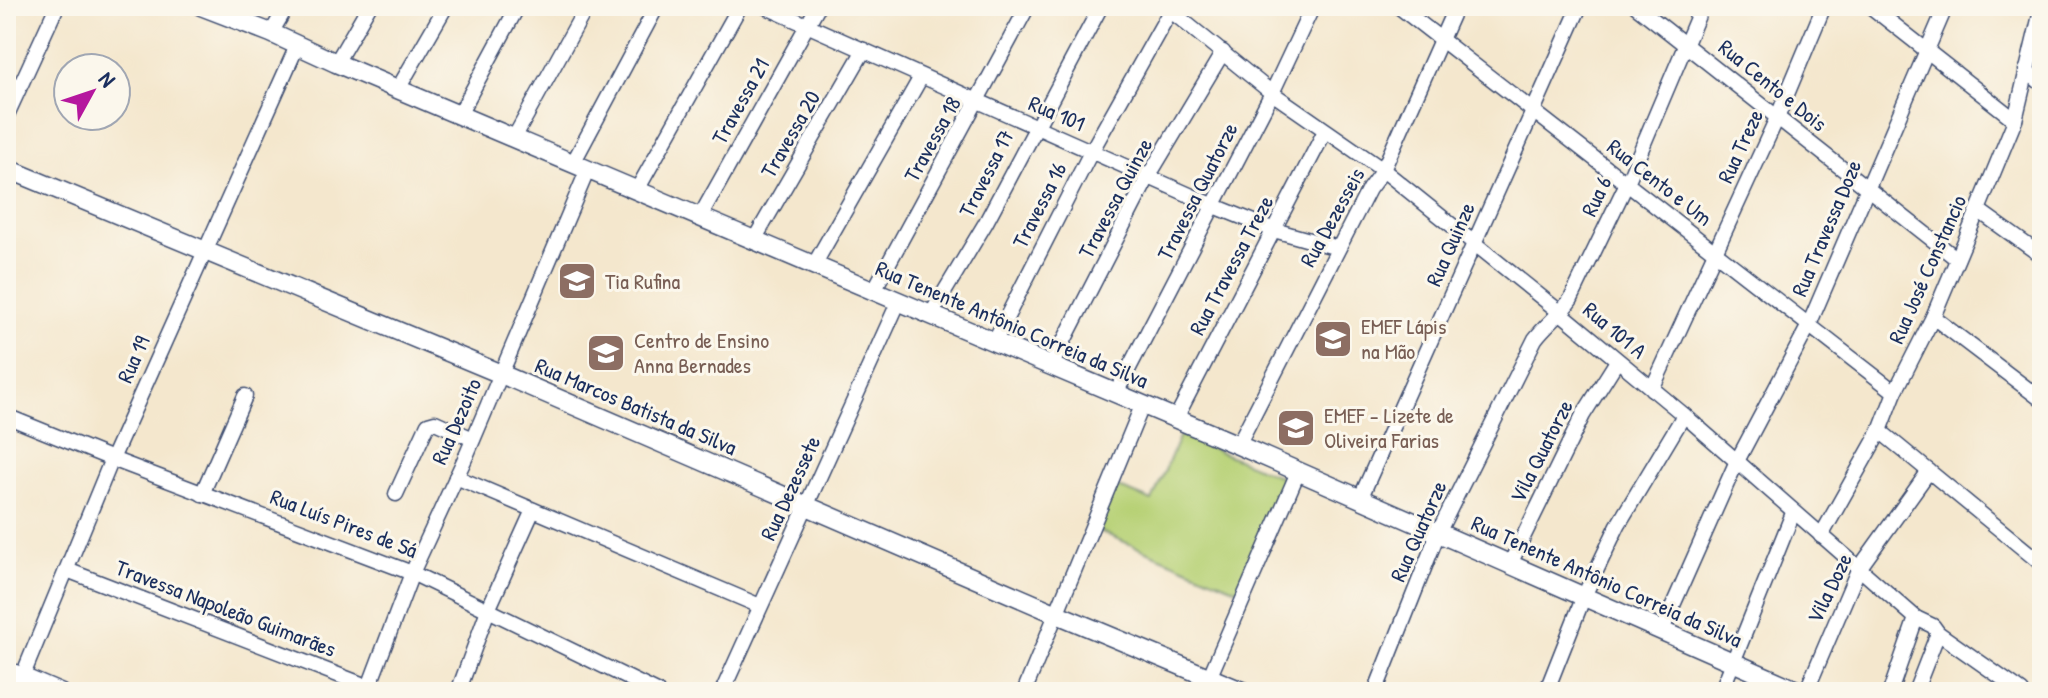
<svg xmlns="http://www.w3.org/2000/svg" width="2048" height="698" font-family="'Patrick Hand',sans-serif">
	<rect width="100%" height="100%" fill="#fbf7ec"/>
	<filter id="ink" filterUnits="userSpaceOnUse"><feTurbulence type="fractalNoise" baseFrequency=".0125" numOctaves="2"/><feDisplacementMap in="SourceGraphic" scale="16" xChannelSelector="R" yChannelSelector="G"/><feConvolveMatrix kernelMatrix="1 2 1 2 8 2 1 2 1" color-interpolation-filters="sRGB"/></filter>
	<filter id="wash" filterUnits="userSpaceOnUse"><feTurbulence type="fractalNoise" baseFrequency=".006" numOctaves="4" result="noise"/><feDisplacementMap in="SourceGraphic" scale="32" xChannelSelector="R" yChannelSelector="G"/><feGaussianBlur stdDeviation="1.8" result="paint"/><feColorMatrix in="noise" values="0 0 0 0 0 0 0 0 0 0 0 0 0 0 0 0 0 1.4 0 .05"/><feComposite in="paint" operator="in"/></filter>
	<g filter="url(#wash)">
		<rect width="100%" height="100%" fill="#f4e7cd"/>
		<!-- green -->
		<path fill="#b7d176" stroke="#69806a" stroke-width="2" d="M1180,435L1285,479L1239,590L1096,530L1115,486L1152,501Z"/>
	</g>
	<g filter="url(#ink)">
		<g fill="none" stroke-linecap="round" stroke-linejoin="round">
			<!-- minor casing -->
			<g stroke="#3c4b6f" stroke-width="17">
				<g id="minor">
					<path d="M764,6L1212,205L1274,230L1338,248"/>
					<path d="M1398,6L1895,392"/>
					<path d="M1636,6L1957,259"/>
					<path d="M1870,6L2015,120"/>
					<path d="M1171,11L1272,93L1383,170L1561,313L1684,415L1916,618L1933,626L1938,633L2022,692"/>
					<path d="M271,33L287,6"/>
					<path d="M336,63L369,6"/>
					<path d="M2026,70L2042,84"/>
					<path d="M398,89L446,6"/>
					<path d="M459,115L518,6"/>
					<path d="M6,117L57,6"/>
					<path d="M514,138L587,6"/>
					<path d="M573,163L657,6"/>
					<path d="M637,190L740,6"/>
					<path d="M1978,210L2042,256"/>
					<path d="M700,217L818,6"/>
					<path d="M754,240L864,50"/>
					<path d="M814,265L921,77"/>
					<path d="M873,292L1028,6"/>
					<path d="M930,316L985,224L1101,6"/>
					<path d="M1933,317L2042,400"/>
					<path d="M994,342L1091,152L1173,6"/>
					<path d="M1051,366L1148,177L1223,52"/>
					<path d="M1652,389L1777,118L1824,6"/>
					<path d="M1116,393L1272,93L1313,6"/>
					<path d="M6,416L112,459L412,573L657,692"/>
					<path d="M1175,420L1325,131"/>
					<path d="M1880,431L2042,564"/>
					<path d="M1238,445L1369,189L1383,170L1456,6"/>
					<path d="M456,477L760,606"/>
					<path d="M202,494L245,396"/>
					<path d="M396,494L428,424L435,422L473,439"/>
					<path d="M1360,499L1580,6"/>
					<path d="M1821,536L1880,431L1895,392L1933,317L1978,210L2015,120L2042,7"/>
					<path d="M1510,564L1583,415L1617,361"/>
					<path d="M67,570L369,687"/>
					<path d="M1662,630L1736,463L1808,327L1946,6"/>
					<path d="M6,668L62,692"/>
					<path d="M16,692L112,459L297,46"/>
					<path d="M367,692L412,573L467,454L588,169"/>
					<path d="M458,692L488,610L533,510"/>
					<path d="M722,692L898,303"/>
					<path d="M1024,692L1142,406"/>
					<path d="M1203,692L1298,472"/>
					<path d="M1375,692L1438,533L1535,339C1546,324 1561,314 1571,299L1627,183L1702,6"/>
					<path d="M1546,692L1584,596L1618,525L1684,415"/>
					<path d="M1721,692L1793,513"/>
					<path d="M1806,692L1858,570L1929,471"/>
					<path d="M1890,692L1916,618"/>
					<path d="M1915,692L1938,633"/>
				</g>
			</g>
			<!-- major casing -->
			<g stroke="#3c4b6f" stroke-width="21">
				<g id="major">
					<path d="M201,6L271,33L336,63L1238,445L1801,692"/>
					<path d="M6,168L501,374L1057,614L1244,692"/>
				</g>
			</g>
			<!-- minor -->
			<use href="#minor" stroke="#fff" stroke-width="14"/>
			<!-- major -->
			<use href="#major" stroke="#fff" stroke-width="18"/>
		</g>
	</g>
	<!-- icons -->
	<defs>
		<g id="school-square" transform="scale(2)"><rect x="-9" y="-9" width="18" height="18" rx="4" fill="#8d6e63" stroke="#fbf7ec"/><path d="M0-5L7-2L0 1L-7-2ZM-4 1L0 2.5L4 1V4Q0 6-4 4Z" fill="#fff"/></g>
	</defs>
	<g fill-rule="evenodd">
		<use href="#school-square" x="577" y="281"/>
		<use href="#school-square" x="1333" y="339"/>
		<use href="#school-square" x="606" y="353"/>
		<use href="#school-square" x="1296" y="428"/>
	</g>
	<g text-anchor="middle" stroke-width="6" stroke-linejoin="round" paint-order="stroke">
		<!-- street labels -->
		<g font-size="22" fill="#1b2f5e" stroke="#fbf7ec">
			<text transform="translate(1773 85) rotate(39)" y="8">Rua Cento e Dois</text>
			<text transform="translate(740 101) rotate(-61)" y="8">Travessa 21</text>
			<text transform="translate(1057 113) rotate(23)" y="8">Rua 101</text>
			<text transform="translate(790 134) rotate(-60)" y="8">Travessa 20</text>
			<text transform="translate(932 139) rotate(-61)" y="8">Travessa 18</text>
			<text transform="translate(1740 146) rotate(-65)" y="8">Rua Treze</text>
			<text transform="translate(986 173) rotate(-63)" y="8">Travessa 17</text>
			<text transform="translate(1660 182) rotate(38)" y="8">Rua Cento e Um</text>
			<text transform="translate(1197 191) rotate(-63)" y="8">Travessa Quatorze</text>
			<text transform="translate(1596 196) rotate(-65)" y="8">Rua 6</text>
			<text transform="translate(1115 198) rotate(-62)" y="8">Travessa Quinze</text>
			<text transform="translate(1039 205) rotate(-63)" y="8">Travessa 16</text>
			<text transform="translate(1332 217) rotate(-61)" y="8">Rua Dezesseis</text>
			<text transform="translate(1826 228) rotate(-67)" y="8">Rua Travessa Doze</text>
			<text transform="translate(1450 244) rotate(-66)" y="8">Rua Quinze</text>
			<text transform="translate(1231 265) rotate(-62)" y="8">Rua Travessa Treze</text>
			<text transform="translate(1927 269) rotate(-66)" y="8">Rua José Constancio</text>
			<text transform="translate(1012 324) rotate(23)" y="8">Rua Tenente Antônio Correia da Silva</text>
			<text transform="translate(1615 330) rotate(40)" y="8">Rua 101 A</text>
			<text transform="translate(133 359) rotate(-66)" y="8">Rua 19</text>
			<text transform="translate(636 406) rotate(23)" y="8">Rua Marcos Batista da Silva</text>
			<text transform="translate(456 421) rotate(-66)" y="8">Rua Dezoito</text>
			<text transform="translate(1541 451) rotate(-63)" y="8">Vila Quatorze</text>
			<text transform="translate(790 488) rotate(-65)" y="8">Rua Dezessete</text>
			<text transform="translate(344 523) rotate(21)" y="8">Rua Luís Pires de Sá</text>
			<text transform="translate(1418 531) rotate(-66)" y="8">Rua Quatorze</text>
			<text transform="translate(1607 581) rotate(24)" y="8">Rua Tenente Antônio Correia da Silva</text>
			<text transform="translate(1829 588) rotate(-64)" y="8">Vila Doze</text>
			<text transform="translate(226 608) rotate(21)" y="8">Travessa Napoleão Guimarães</text>
		</g>
		<!-- education labels -->
		<g font-size="22" fill="#785e54" stroke="#fbf7ec" text-anchor="start">
			<text x="605" y="289">Tia Rufina</text>
			<text x="1361" y="334">EMEF Lápis<tspan x="1361" dy="25">na Mão</tspan></text>
			<text x="634" y="348">Centro de Ensino<tspan x="634" dy="25">Anna Bernades</tspan></text>
			<text x="1324" y="423">EMEF - Lizete de<tspan x="1324" dy="25">Oliveira Farias</tspan></text>
		</g>
	</g>
	<!-- margin -->
	<rect width="2048" height="698" fill="none" stroke="#fbf7ec" stroke-width="32"/>
	<!-- north arrow -->
	<g transform="translate(92 92) rotate(50)"><circle r="38" fill="#fbf7ec" stroke="#a1a7b3" stroke-width="2"/>
	<path d="M0-6L14 30L0 20L-14 30Z" fill="#b5179e"/>
	<text y="-12" font-size="22" font-weight="bold" text-anchor="middle" fill="#1b2f5e">N</text>
	</g>
</svg>
